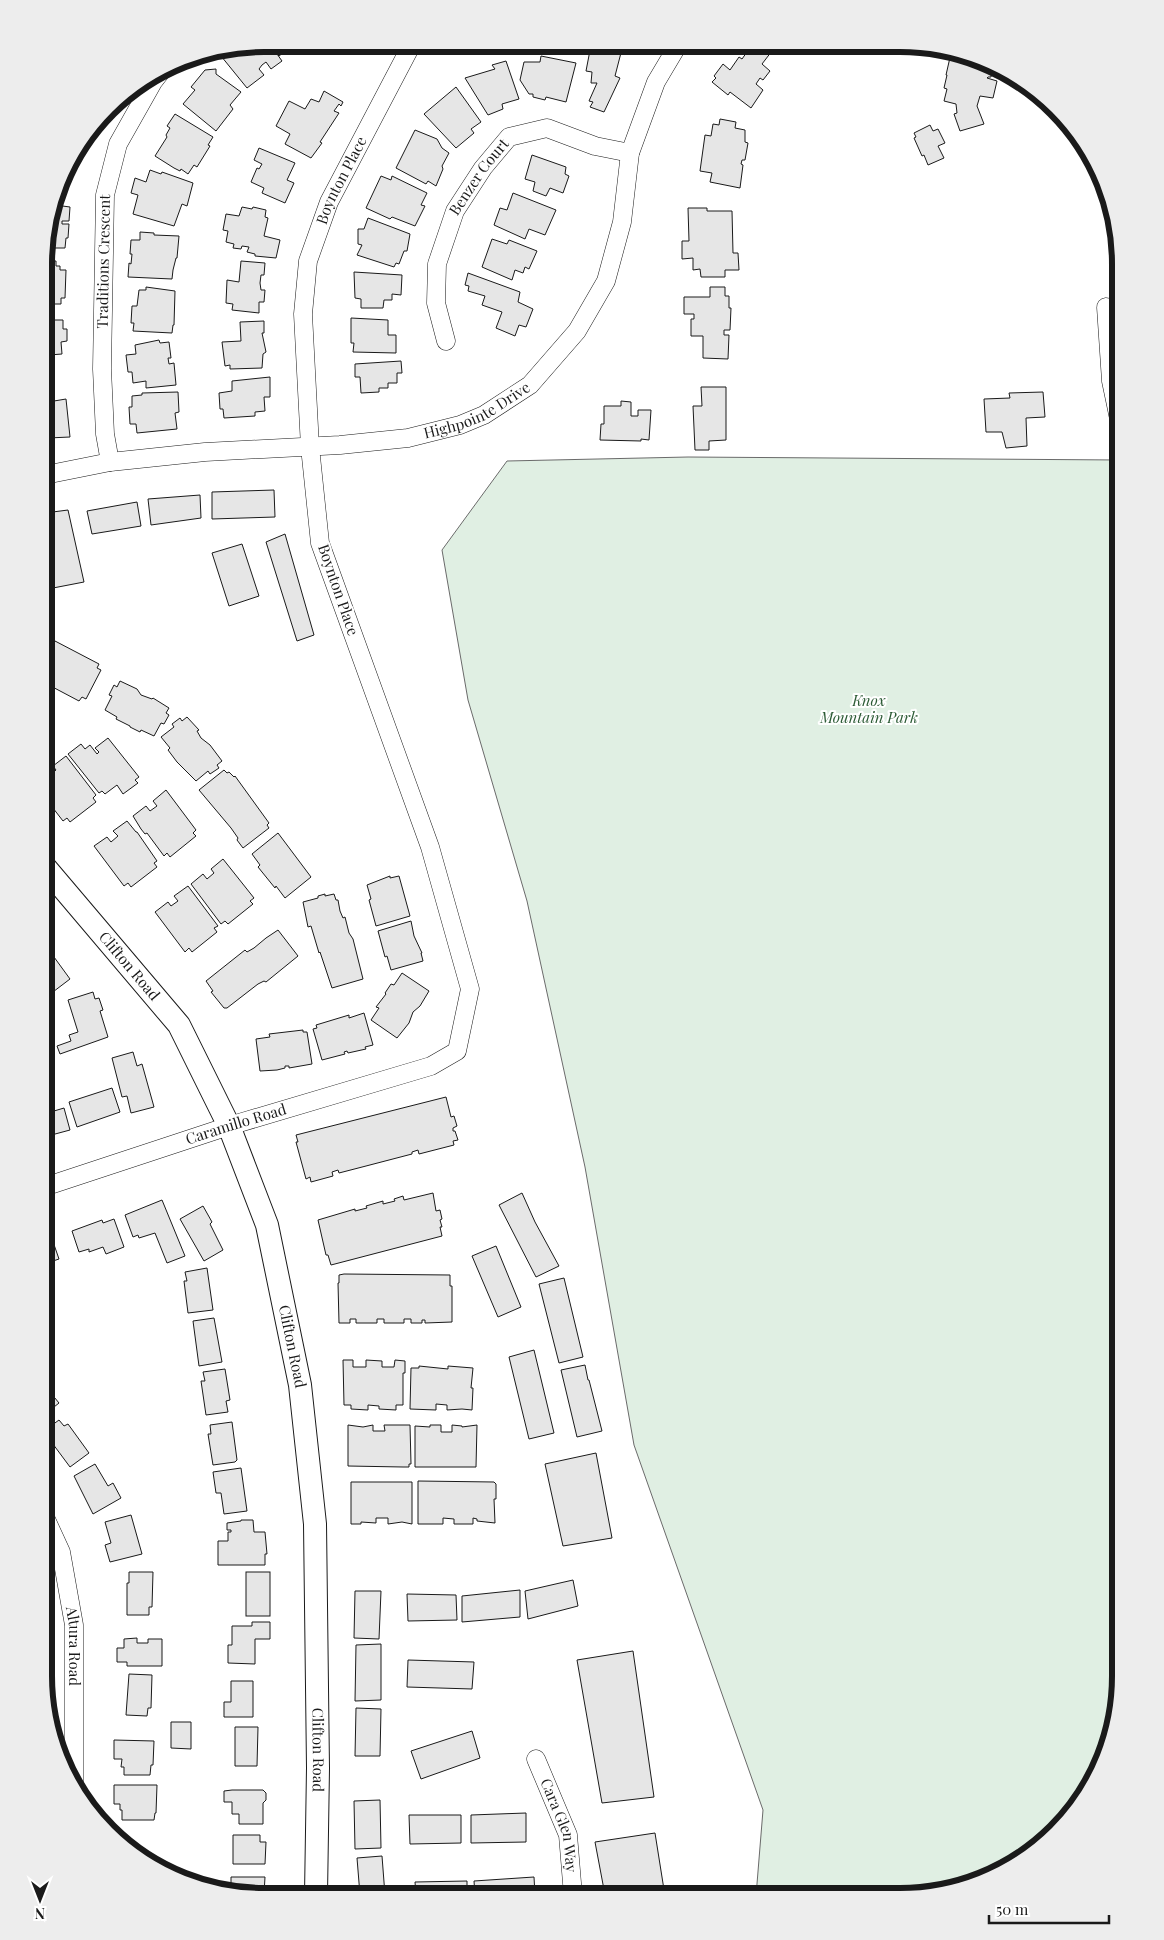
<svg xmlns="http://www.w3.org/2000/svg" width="1164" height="1940" font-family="'Playfair Display',serif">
	<rect width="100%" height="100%" fill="#fff"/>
	<!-- green -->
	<path fill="#e0efe3" stroke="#6a6a6a" d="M688,457L1120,460V1690L1108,1747L1075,1810L1034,1850L984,1880L900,1896H756L763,1810L634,1445L585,1167L527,901L468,700L442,550L507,461Z"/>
	<!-- building -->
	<g fill="#e6e6e6" stroke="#1a1a1a">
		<path d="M264,44H283L288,49L279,56L277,54L282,61L271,69L266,62L262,65L259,69L264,75L247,88L221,56L226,51Z"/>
		<path d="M591,45H623L615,76L620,78L604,112L590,107L593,102L589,101L597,83H591L592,72L586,71Z"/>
		<path d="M752,45L775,47L762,64L770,71L763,80L760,78L756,84L763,90L751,108L730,92L728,95L712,82L716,78L714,76L723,64L730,70L739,57L742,59Z"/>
		<path d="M951,53L964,56L963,58L975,60V58L984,61L993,66L991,77H988L987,78L997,81L993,98L980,96L977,106L984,124L960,131L954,114L957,113L956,104L944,101L947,89L944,88L947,75H946Z"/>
		<path d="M541,56L576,63L566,102L546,97L545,100L533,97V94H529L520,80L524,62H540Z"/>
		<path d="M506,61L519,99L502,104L503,109L488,115L465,78L495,69L492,65Z"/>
		<path d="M216,69V74L241,92L230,105L233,109L216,131L183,104L195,90L191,87L205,70Z"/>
		<path d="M456,87L481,122L471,129L474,133L456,148L424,114Z"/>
		<path d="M324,91L343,102L341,106L339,104L334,111L339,113L320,142L322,143L311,158L285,144L290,134L276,126L289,101L305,109L311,99L319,102Z"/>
		<path d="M175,114L213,137L208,145L210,146L197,167L194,165L188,174L181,169L180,171L174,168L155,156L167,137L166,135L170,128L167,126Z"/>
		<path d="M720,119L736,122L735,128L745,130V142L748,143L745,160H742L741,164L743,165L740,188L710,182L712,173L700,171L705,135L711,136L713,124L719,125Z"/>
		<path d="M930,125L933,131L938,129L945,143L938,146L944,158L928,165L924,155L922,156L914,138L916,137L914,133Z"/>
		<path d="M415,130L437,139L442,148L449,153L442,166L443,169L436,186L428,181L426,184L396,168Z"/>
		<path d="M86,142L82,153L79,152L76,159L74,158L67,173L65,172L67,166Z"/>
		<path d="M259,148L295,163L287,180L294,183L285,203L262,193L264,188L251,182L257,168L259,169L262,164L254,160Z"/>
		<path d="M532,155L566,167L565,174L569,176L563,193L550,188L546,196L533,191L535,182L525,179Z"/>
		<path d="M150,170L161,174L162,172L193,183L187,206L182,204L174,226L133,214L138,195L131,193L135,178L146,182Z"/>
		<path d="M381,176L391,180L392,176L427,193L421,205L425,206L415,226L392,217L390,219L366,208Z"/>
		<path d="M513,193L556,210L545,235L529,229L525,239L494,225L500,208L507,210Z"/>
		<path d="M55,205L70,207L69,221H62V224H69L68,238H66L65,248H53V250H46V236Z"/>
		<path d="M242,207L252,209L253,207L266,210L265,217L268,218L264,236L280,240L276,258L255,256V254L247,252L249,247L242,246L241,249L233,248L234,244L226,242L228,231L223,230L226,214L239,216Z"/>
		<path d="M688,208H707V211H732L733,253H738L739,270H725V277H701L700,269L693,270V258L682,259V241H689Z"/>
		<path d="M368,218L410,234L407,251H404L399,264L396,263L394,267L357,255L362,245L358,244V229H364Z"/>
		<path d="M140,232L154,233V235L179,236L177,258H176L173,270L172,279L128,277L129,263L131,264L132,254H130L131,240H140Z"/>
		<path d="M492,239L507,244L509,240L537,251L529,269L525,267L523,273L515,270L512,280L482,267Z"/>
		<path d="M46,261H56V266H60V270H66L65,298H61V304H46Z"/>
		<path d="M241,261L265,263L264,275H261L260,283L261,290H265L264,302H259V313L232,310L233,304L226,303L227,280L239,282Z"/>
		<path d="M354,272L402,275L401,295L392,294V300H384L383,308H361V299L355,298Z"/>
		<path d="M468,273L520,292L518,302L533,309L526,327L519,325L515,336L496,328L502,312L482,305L485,296L468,291L469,286L465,285Z"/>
		<path d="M146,287L175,291L174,325H173L172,333L133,331L134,323H131L132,306H137L139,290H146Z"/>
		<path d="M710,287H725V296H729V308H731L730,330H724V335H729L728,359L703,358V336H691V319H694V314H684V297H710Z"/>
		<path d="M351,318L388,320V335H396V353L353,352L354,343H351Z"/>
		<path d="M45,320H63V329H67V341L61,342L62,354L49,355V357H45Z"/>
		<path d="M264,321V333H262L266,352L263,354L262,368L230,369V365L225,366L222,342L241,341L240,322Z"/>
		<path d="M159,340L160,343L169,342L171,358H168L169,364L174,363L176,385L146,388V381L133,383L132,372H128L126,355L136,354L135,345Z"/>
		<path d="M401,361L402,373H397V383H388V388H379V392L361,393L360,377H355V364Z"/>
		<path d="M270,377V397H264L265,411L255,412V416L224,418L223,409H220L219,393L232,391V381Z"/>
		<path d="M701,387H726V440L709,441V450H695L693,406H702Z"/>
		<path d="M178,392L179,412L175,413L177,429L137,433L136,424H130L129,407H132V396L142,395V393Z"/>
		<path d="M1043,392L1045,417L1026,418L1027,446L1006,448L1002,432H986L984,399L1010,398L1009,393Z"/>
		<path d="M53,397L54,401L66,399L70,437L48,438V435H45V398Z"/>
		<path d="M621,401L631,402V416H638V410H651L649,440L641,439V441L600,440L601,424H604V406H621Z"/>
		<path d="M274,490L275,517L212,519V492Z"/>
		<path d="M200,495L201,518L151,525L148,499Z"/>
		<path d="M137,502L141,526L92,534L87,511Z"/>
		<path d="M68,510L84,582L53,588L45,544V513Z"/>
		<path d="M285,534L314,635L297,641L266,542Z"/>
		<path d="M242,544L259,596L229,606L212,553Z"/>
		<path d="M55,641L99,664L97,668L101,670L86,699L82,697L79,701L45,683V664L49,666L53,658L48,655Z"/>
		<path d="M120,681L137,689L141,695L152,699L153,698L169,708L166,713L169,715L164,724L161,723L154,736L141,730L140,732L130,727V726L116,719L117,717L105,710L112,696L109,695L114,685L117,687Z"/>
		<path d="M45,704L52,713L48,717L51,720L45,724Z"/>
		<path d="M187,717L199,730L197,731L201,738L210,745L222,761L217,765L219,768L210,774L208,771L196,781L177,762L168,750L170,748L161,737L174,727L172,724L180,718L182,721Z"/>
		<path d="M108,738L139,777L135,780L138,783L123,794L117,785L105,794L102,791L99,793L68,754L81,744L85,749L90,745L97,754L99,752L95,748Z"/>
		<path d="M66,756L96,795L93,798L96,802L70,822L67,818L63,821L46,799L45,800V772L49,776L56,770L53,766Z"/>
		<path d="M224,770L227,773L229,772L234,777L235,776L269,823L267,825L269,828L243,848L237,840L238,838L231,828L199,790Z"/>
		<path d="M166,790L196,830L193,833L196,836L170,857L167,853L164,856L147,833L145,834L141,829L133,816L146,806L150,811L157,806L153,801Z"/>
		<path d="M127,821L136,832H137L157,861L154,863L157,867L131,887L128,883L124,886L94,846L107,837L111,842L118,836L113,831Z"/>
		<path d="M278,833L311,877L285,898L276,886L275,888L258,867L260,865L252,854Z"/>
		<path d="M223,859L254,898L250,901L253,904L228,924L225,921L221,924L191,884L203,874L207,879L214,873L211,869Z"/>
		<path d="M390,876V878L399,876L410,916L376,926L369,900L371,899L367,885Z"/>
		<path d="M188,886L218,926L214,928L217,932L192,952L189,948L185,952L155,912L168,902L171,906L178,901L174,896Z"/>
		<path d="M325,894V896L334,894L336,900H338L340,911L343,918L345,917L349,933L353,939L363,979L332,988L320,952L319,953L311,926L308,927L303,902L318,898V896Z"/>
		<path d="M411,921L414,936L422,953H421L423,961L391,970L387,956L385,957L378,931Z"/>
		<path d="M278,930L298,956L266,982L264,981L258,984L227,1008H224L211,992L213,991L206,981L245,950L247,952L254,948L266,938Z"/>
		<path d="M54,957L70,979L45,998V959L47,962Z"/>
		<path d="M402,973L429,991L420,1006L413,1012L409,1023L397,1038L371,1020L379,1008L376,1007L386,994L385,993L391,984L394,985Z"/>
		<path d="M93,992L95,999L99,998L103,1010L100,1011L108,1037L60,1054L57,1046L71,1041L69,1035L78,1032L68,1000Z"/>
		<path d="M364,1013L373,1045L365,1047L366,1049L348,1053L347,1051L344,1052L345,1054L322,1060L313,1029L317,1028L316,1025L349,1015V1018Z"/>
		<path d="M303,1030V1032H307L312,1064L289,1068V1066H285V1068L277,1070L260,1071L256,1039L270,1037L269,1034Z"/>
		<path d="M133,1052L137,1066L142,1064L154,1107L131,1113L127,1096L122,1097L112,1058Z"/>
		<path d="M112,1088L120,1112L77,1127L69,1102Z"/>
		<path d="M446,1097L451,1117L454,1116L457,1126L453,1128V1131H455L458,1140L453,1141L454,1145L419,1154L418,1150L412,1152V1154L366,1166L339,1173L338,1170L332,1172L333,1176L311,1182L310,1177L306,1179L296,1142H298L296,1135Z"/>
		<path d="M64,1108L70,1130L44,1137V1114Z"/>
		<path d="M433,1193L436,1211L440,1210L442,1219L440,1220L442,1227H440L442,1236L331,1265L328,1255H326L318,1220L355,1209V1211L367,1208L366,1206L383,1201V1204L395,1201L394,1199L403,1196L404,1200Z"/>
		<path d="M522,1193L535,1222L559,1266L536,1277L499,1205Z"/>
		<path d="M162,1200L185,1256L167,1263L155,1233L139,1238L138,1235L133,1237L125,1215Z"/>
		<path d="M203,1206L212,1222L210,1224L223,1250L204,1261L180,1219Z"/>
		<path d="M114,1219L124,1247L106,1254L103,1247L89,1252V1249L79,1252L72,1231L102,1220L103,1223Z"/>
		<path d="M51,1236L59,1259L44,1264V1239Z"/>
		<path d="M496,1246L521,1307L498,1317L472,1256Z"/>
		<path d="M207,1268L213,1310L188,1313L184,1281H187L185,1272Z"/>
		<path d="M344,1274L450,1275V1286H452V1322L425,1323V1320H422V1323H411V1319H404V1323H384V1319H377V1323H356V1319H350V1323H339L338,1283H339V1275Z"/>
		<path d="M564,1278L583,1357L559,1363L539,1284Z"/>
		<path d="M214,1318L222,1362L199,1366L193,1321Z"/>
		<path d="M534,1350L554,1433L529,1439L509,1357Z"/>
		<path d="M343,1360H353V1367H366V1360L382,1361V1367H394L395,1360L405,1361V1373H403V1405H396V1410L379,1409V1406L368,1405V1410L351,1409V1405H344Z"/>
		<path d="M585,1365L588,1380H589L602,1431L577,1437L561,1370Z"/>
		<path d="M419,1366L448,1369V1366L473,1368L471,1388H473L472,1410L462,1409L447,1410V1405L436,1404V1410L410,1409L411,1368H419Z"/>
		<path d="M225,1369L230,1400L226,1401L228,1412L206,1415L201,1381H205L203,1372Z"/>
		<path d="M45,1378L53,1389L50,1392L59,1403L44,1415Z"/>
		<path d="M59,1420L64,1426L68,1424L89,1453L70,1467L44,1432V1431Z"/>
		<path d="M232,1422L237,1460L235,1462L213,1465L208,1434H211L210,1425Z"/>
		<path d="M348,1425L363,1427L373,1425V1431H385L384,1425H410L411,1464H409V1467H403L348,1466Z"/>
		<path d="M430,1425H441V1432H452V1425L462,1426V1427L477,1425L476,1467H415V1426L430,1427Z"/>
		<path d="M596,1453L612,1538L563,1546L545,1464Z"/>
		<path d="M95,1464L108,1486L113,1483L121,1498L93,1514L74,1476Z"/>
		<path d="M241,1468L247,1511L224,1514L221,1493H216L213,1472Z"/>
		<path d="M418,1481L494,1482L496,1484V1499H494L495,1523L477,1521V1519L473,1518V1524H454V1519L443,1518V1524H418Z"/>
		<path d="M351,1482H412V1524L402,1522L388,1524V1518H376V1523L361,1522V1524H351Z"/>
		<path d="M131,1515L142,1554L110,1562L105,1545L111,1543L105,1522Z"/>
		<path d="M241,1520H253L254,1532H265L267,1554H265V1565H218V1541H228V1532H231V1530H227V1523L241,1521Z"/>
		<path d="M129,1572H153L152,1607H149V1615H127V1583H129Z"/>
		<rect x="246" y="1572" width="24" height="44"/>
		<path d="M573,1580L578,1606L528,1619L525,1591Z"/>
		<path d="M520,1590V1617L462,1622V1596Z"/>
		<path d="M355,1591H381L379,1639L354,1638Z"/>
		<path d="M407,1594L456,1595L457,1620L408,1621Z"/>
		<path d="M252,1622H270V1639H255V1664L228,1663V1645H232V1626H252Z"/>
		<path d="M137,1638V1643H148V1639H162V1666H127V1662H117V1648H124V1639Z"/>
		<path d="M381,1644V1700L355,1701L356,1645Z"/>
		<path d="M633,1651L654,1797L602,1803L577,1660Z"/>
		<path d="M408,1660L474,1662L472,1689L407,1687Z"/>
		<path d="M129,1674L152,1675L151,1708H148L147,1716L126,1715Z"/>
		<path d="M231,1681H253V1717H224V1702H231Z"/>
		<path d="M356,1708L381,1709L380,1756H355Z"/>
		<path d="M171,1722H191V1749L171,1748Z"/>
		<path d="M235,1727H258L257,1766H235Z"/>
		<path d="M472,1731L480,1758L421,1779L411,1751Z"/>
		<path d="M114,1740L154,1741L153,1765H151L150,1775H124V1767H121L122,1759H114Z"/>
		<path d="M114,1785H157L156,1813H155L154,1820H122V1810H120V1804H114Z"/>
		<path d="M232,1790H263L266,1793V1800L263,1803V1824H239V1814H232V1802H224V1791Z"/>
		<path d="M380,1800L381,1848L355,1849L354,1801Z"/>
		<path d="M526,1813V1842L471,1843V1815Z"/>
		<path d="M409,1815H461V1843L410,1844Z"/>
		<path d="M655,1833L665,1896L605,1895L595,1842Z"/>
		<path d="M233,1835H260V1842H266L265,1864H233Z"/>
		<path d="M382,1856L385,1895H360L357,1858Z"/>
		<path d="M231,1877H265L264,1894H237V1892H231Z"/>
		<path d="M534,1877L535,1895H475L474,1881Z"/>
		<path d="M467,1881V1895H416L415,1882Z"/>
	</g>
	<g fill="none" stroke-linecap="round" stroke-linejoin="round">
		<!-- minor casing -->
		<g stroke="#1a1a1a" stroke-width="19">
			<g id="minor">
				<path d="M1106,307L1111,381L1120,424"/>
				<path id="s1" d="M446,341L436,303L437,264L455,211L483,168L509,137L547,128L595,146L630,153"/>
				<path id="s2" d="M110,462L105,434L102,369L105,195L118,144L153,82L160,73"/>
				<path id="s3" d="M45,475L110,462L205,452L340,445L408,438L460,425L484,415L530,385L577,331L606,281L622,222L630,153L656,82L678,45"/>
				<path id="s4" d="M44,1187L229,1126L431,1066L457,1051L470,989L430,847L320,543L310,447L303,314L308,261L329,202L412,44"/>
				<path id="s5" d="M44,1515L61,1552L74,1625V1783"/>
				<path id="s6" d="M536,1759L568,1835L573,1895"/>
			</g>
		</g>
		<!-- major casing -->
		<g stroke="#1a1a1a" stroke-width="24">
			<g id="major">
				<path id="s7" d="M45,867L179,1025L229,1126L267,1225L300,1385L315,1524L318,1768L316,1895"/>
			</g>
		</g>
		<!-- minor -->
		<use href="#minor" stroke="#fff" stroke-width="18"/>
		<!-- major -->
		<use href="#major" stroke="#fff" stroke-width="22"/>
	</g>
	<g text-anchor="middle" stroke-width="4" stroke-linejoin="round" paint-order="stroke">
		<!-- street labels -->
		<g font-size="15" fill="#1a1a1a" stroke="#fff">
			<text dy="5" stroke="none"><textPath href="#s1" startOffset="176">Benzer Court</textPath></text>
			<text dy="5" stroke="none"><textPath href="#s4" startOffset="1340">Boynton Place</textPath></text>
			<text dy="5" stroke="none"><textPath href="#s2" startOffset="201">Traditions Crescent</textPath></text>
			<text dy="5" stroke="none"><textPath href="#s3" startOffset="440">Highpointe Drive</textPath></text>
			<text transform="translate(338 590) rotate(71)" y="5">Boynton Place</text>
			<text dy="5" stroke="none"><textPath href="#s7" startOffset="130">Clifton Road</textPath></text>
			<text dy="5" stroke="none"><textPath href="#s4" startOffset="202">Caramillo Road</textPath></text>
			<text dy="5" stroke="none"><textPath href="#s7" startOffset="550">Clifton Road</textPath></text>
			<text dy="5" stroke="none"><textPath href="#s5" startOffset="136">Altura Road</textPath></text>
			<text dy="5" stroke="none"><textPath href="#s7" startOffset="955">Clifton Road</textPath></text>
			<text dy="5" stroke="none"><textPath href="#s6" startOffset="71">Cara Glen Way</textPath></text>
		</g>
		<!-- park labels -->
		<g font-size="15" font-style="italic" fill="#2b5a34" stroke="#fff">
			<text x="869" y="706">Knox<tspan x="869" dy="17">Mountain Park</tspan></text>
		</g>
	</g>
	<!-- crop -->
	<path d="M0 0H1164V1940H0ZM264 52H900A212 212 0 0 1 1112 264V1676A212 212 0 0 1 900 1888H264A212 212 0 0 1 52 1676V264A212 212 0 0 1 264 52Z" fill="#ededed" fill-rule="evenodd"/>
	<path fill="none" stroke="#1a1a1a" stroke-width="6" d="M264 52H900A212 212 0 0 1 1112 264V1676A212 212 0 0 1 900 1888H264A212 212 0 0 1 52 1676V264A212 212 0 0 1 264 52Z"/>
	<!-- north arrow -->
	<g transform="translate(40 1900) rotate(180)" stroke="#ffffff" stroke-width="4" paint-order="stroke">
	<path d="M0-4L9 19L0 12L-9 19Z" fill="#1a1a1a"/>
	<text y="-8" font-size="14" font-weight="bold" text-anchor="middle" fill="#1a1a1a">N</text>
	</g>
	<!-- scale -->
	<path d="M989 1915v8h120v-8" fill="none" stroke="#1a1a1a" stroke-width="2.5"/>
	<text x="996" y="1915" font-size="15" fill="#1a1a1a" stroke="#ffffff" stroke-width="4" paint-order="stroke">50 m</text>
</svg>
